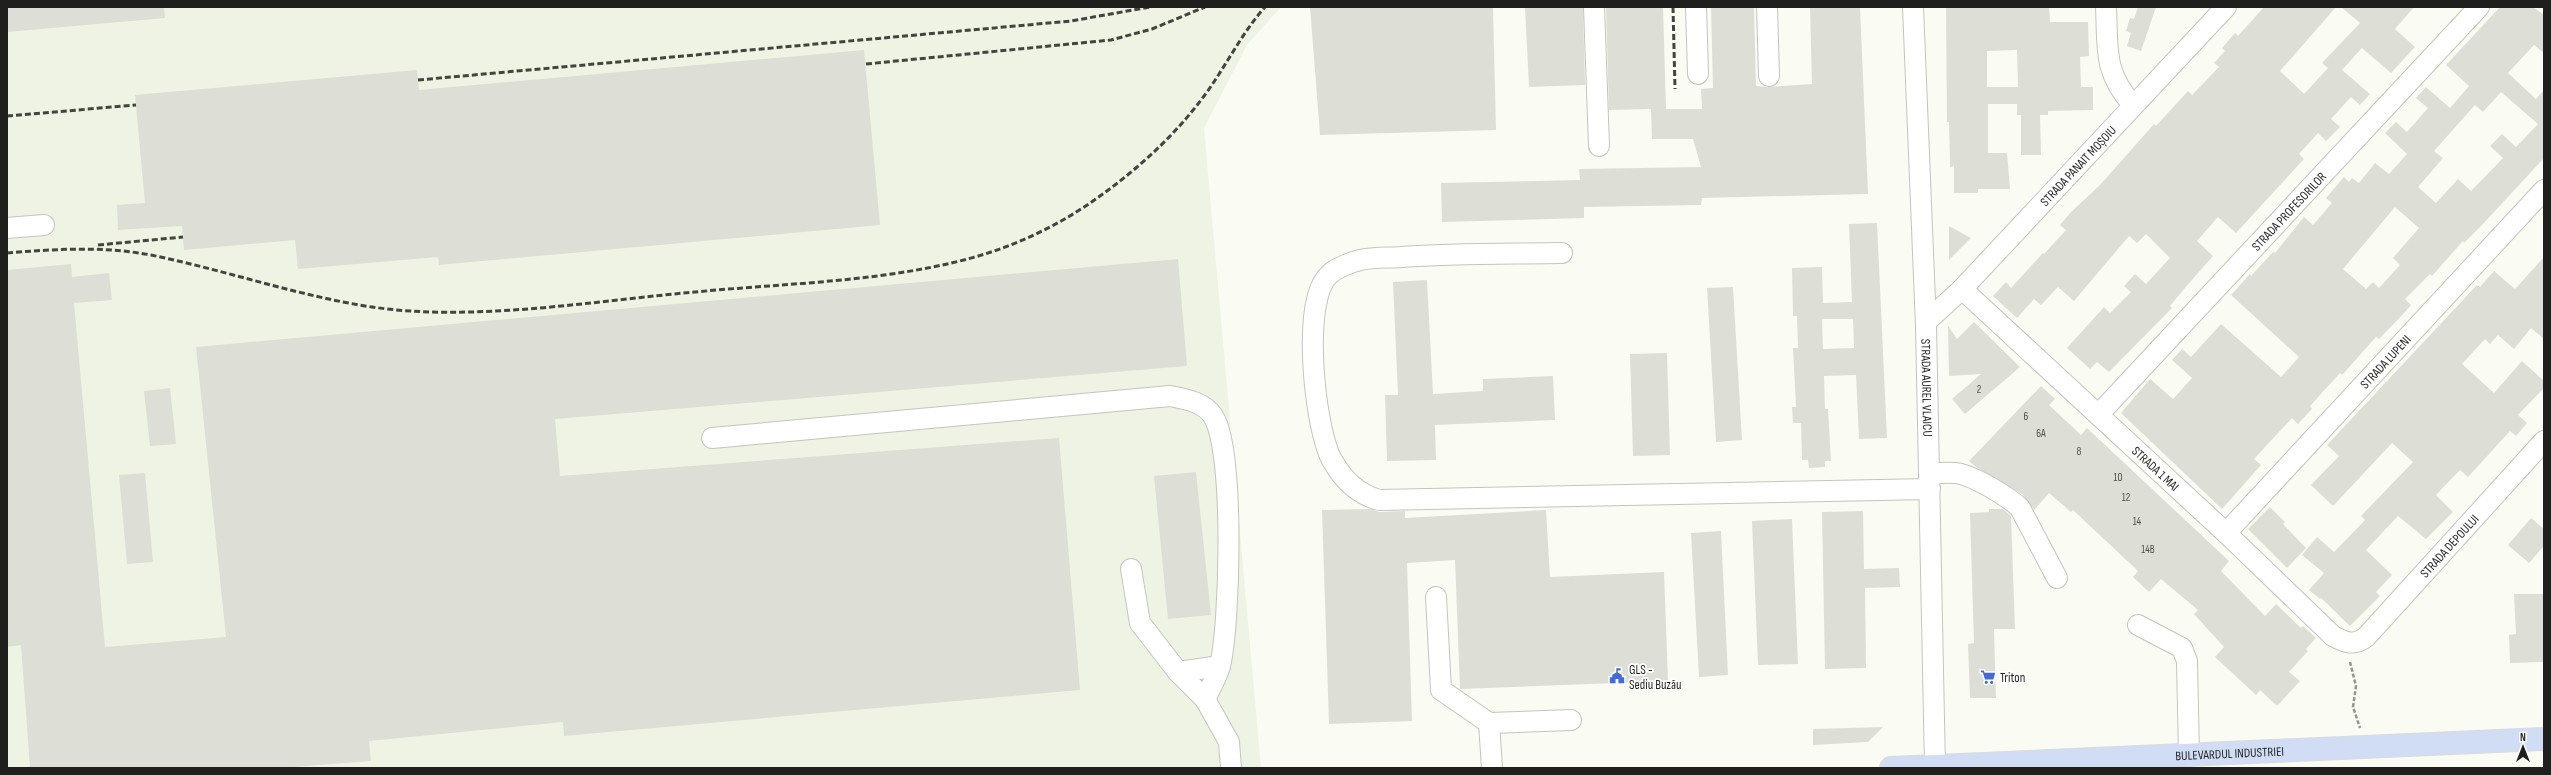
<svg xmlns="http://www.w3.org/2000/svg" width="2551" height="775" font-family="'Sofia Sans Condensed',sans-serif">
	<rect width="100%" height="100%" fill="#fafcf3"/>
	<!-- built -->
	<path fill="#eff3e3" d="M7,7H1281L1247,45L1204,128L1261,768H7Z"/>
	<!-- building -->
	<g fill="#dddfd6" fill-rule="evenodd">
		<path d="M7,7H164L165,18L7,32Z"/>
		<path d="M1310,7H1493L1496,130L1320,135Z"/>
		<path d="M1525,7H1583L1585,85L1529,87Z"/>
		<path d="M1606,7H1663L1666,109H1702L1701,89L1713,88L1711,7H1754L1756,86L1769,87L1812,84L1810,7H1860L1868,194L1702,198L1701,205L1584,207V218L1442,222L1441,183L1580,180L1579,169L1701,167L1693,139H1652L1651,109L1609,110Z"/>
		<path d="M1946,7H2049L2050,22H2088L2089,56L2080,57L2081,87H2093V110L2048,111V115H2040L2041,155H2021V115H2017V104H1988V153H2007L2010,189H1978V193H1954V166L1950,167L1949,122H1947ZM2017,50L2018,87H1987V51Z"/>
		<path d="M2138,7H2156L2141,51L2127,46L2131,33L2126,31L2130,18L2134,19Z"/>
		<path d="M2264,7H2336L2280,71L2304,94L2328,68L2322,63L2360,23L2341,7H2414L2395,29L2415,47L2391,73L2362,48L2342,70L2370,94L2360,105L2351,97L2331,119L2340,127L2326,141L2318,133L2299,154L2304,159L2236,233L2218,217L2197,241L2213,256L2184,289L2170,306L2172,308L2109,372L2097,362L2090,369L2067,348L2104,307L2110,313L2131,292L2124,286L2135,274L2146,284L2170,258L2146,234L2137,243L2129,236L2074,301L2058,287L2041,305L2034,299L2017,318L1993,296L2006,282L2011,288L2043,253L2044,254L2066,230L2060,225L2071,212L2100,185L2154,124L2156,126L2188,91L2192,95L2219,67L2214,63L2225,51L2222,48L2235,33L2238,36Z"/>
		<path d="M2500,7H2533L2544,15V53L2534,45L2508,73L2536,99L2544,90V158L2482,225L2464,243L2463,241L2432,276L2430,274L2405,299L2411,305L2406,311L2379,339L2376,337L2342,375L2340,373L2310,406L2312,409L2298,424L2292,418L2254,459L2261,465L2222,509L2121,413L2150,379L2173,399L2192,378L2172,360L2182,349L2191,357L2221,324L2281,377L2299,357L2231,295L2250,274L2251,276L2273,252L2275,253L2304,217L2313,225L2332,203L2326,198L2344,177L2349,182L2352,178L2359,183L2375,163L2389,174L2407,154L2385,133L2396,122L2407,132L2428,108L2416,98L2426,87L2450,108L2469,86L2446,65ZM2501,92L2538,124L2516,147L2502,134L2490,146L2503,158L2471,191L2458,179L2436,203L2418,187L2443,158L2434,151L2475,105L2483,112ZM2395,207L2419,228L2393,258L2400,265L2379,288L2373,282L2366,289L2343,269Z"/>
		<path d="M864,50L880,225L439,265L438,257L298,269L295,240L184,250L182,226L118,230L117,205L145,203L135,95L417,70L419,90Z"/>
		<path d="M1877,223L1887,438L1859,439L1856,375L1824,376L1825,409H1828L1831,461H1825V467L1809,468L1808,460H1802L1801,423H1793L1792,407H1796L1793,348H1798L1797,316H1793L1792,268L1822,267L1823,303L1852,302L1849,224ZM1822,319H1853L1854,348L1823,349Z"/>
		<path d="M1949,226L1971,238L1949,260Z"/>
		<path d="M2544,257V339L2531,328L2514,349L2498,335L2490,344L2485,339L2462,364L2494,393L2522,361L2544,381V388L2518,415L2527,423L2516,436L2510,431L2468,477L2460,470L2436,495L2453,512L2426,539L2398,516L2366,550L2392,575L2376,592L2380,596L2350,626L2321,598L2320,599L2309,590L2324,573L2302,555L2317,537L2334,552L2365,520L2361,516L2413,462L2392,443L2333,506L2311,485L2339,456L2327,445L2477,285L2480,287L2494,271L2515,289Z"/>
		<path d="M1178,259L1187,366L555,419L560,476L1059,438L1080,690L564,736L563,722L369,741L371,761L281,768H30L21,645L7,647V270L71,264L72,277L109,273L112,300L74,303L105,647L226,637L196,347Z"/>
		<path d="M1427,280L1433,394L1483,391V379L1553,376L1555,420L1435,425L1436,460L1387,461L1385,395H1398L1393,282Z"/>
		<path d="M1733,287L1742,440L1716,442L1707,288Z"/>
		<path d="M1974,322L2020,367L1965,414L1952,399L1981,374L1949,376L1948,326L1957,339Z"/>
		<path d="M1667,353L1670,455L1633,456L1630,354Z"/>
		<path d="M2041,386L2055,399L2049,405L2081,435L2087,428L2229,561L2221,571L2265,616L2276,604L2301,628L2303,626L2316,638L2306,649L2308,651L2289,672L2300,681L2277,706L2260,690L2256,695L2215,657L2224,647L2194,614L2198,610L2161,579L2149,592L2133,577L2138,571L2073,510L2071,512L2049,493L2034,510L2022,494L1976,467L1969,461Z"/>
		<path d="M170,388L176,444L150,446L144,391Z"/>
		<path d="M1196,472L1211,615L1168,619L1154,476Z"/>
		<path d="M145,473L153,562L127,564L119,475Z"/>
		<path d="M2270,507L2285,522L2283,524L2306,548L2287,568L2248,529Z"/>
		<path d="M1370,509L1379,512L1405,511V518L1546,510L1550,577L1664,572L1668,681L1460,689L1455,560L1407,563L1412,721L1329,724L1322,510Z"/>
		<path d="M1989,509H2003L2011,516L2015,629H1994L1996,698H1970L1968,644L1974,643L1970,513L1989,512Z"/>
		<path d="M1863,511L1864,569L1899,568L1900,587L1865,588L1866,668L1825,669L1822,512Z"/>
		<path d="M2531,518L2544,529V546L2529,563L2508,545Z"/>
		<path d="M1792,519L1798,664L1758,665L1752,521Z"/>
		<path d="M1721,531L1728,675L1699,677L1691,533Z"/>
		<path d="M2514,594H2544V662L2510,663L2509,635L2516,634Z"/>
		<path d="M1883,727L1868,742L1813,745V729Z"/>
	</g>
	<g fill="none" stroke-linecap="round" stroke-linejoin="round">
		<!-- minor casing -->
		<g stroke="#c3c5bd" stroke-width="22">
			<g id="minor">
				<path d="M1594,7L1599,146"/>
				<path d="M1696,7L1698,74"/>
				<path d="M1767,7L1769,76"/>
				<path id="s1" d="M1913,7L1926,326L1935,768"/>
				<path d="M2106,7C2108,48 2103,72 2133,105"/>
				<path d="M7,228L44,225"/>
				<path d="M1562,253C1509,254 1455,253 1402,257C1389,258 1373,257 1360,260C1352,262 1336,268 1330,274C1300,298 1315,430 1332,460C1343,480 1357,494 1379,500L1930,489"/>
				<path id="s2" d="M1962,289L2226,533L2333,636C2346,643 2354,646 2366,637L2544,441"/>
				<path id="s3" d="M1926,322L1962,289L2226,7"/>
				<path id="s4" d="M2098,415L2479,7"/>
				<path d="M712,438L1170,396C1185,399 1204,402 1213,416C1235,449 1230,625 1220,666C1217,677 1210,689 1205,699"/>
				<path d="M1930,474C1938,473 1946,472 1955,473C1971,474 2009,497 2020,508L2057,578"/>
				<path id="s5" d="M2226,533L2544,190"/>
				<path d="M1131,569L1140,623L1178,672L1205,699L1229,742L1231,768"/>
				<path d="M1436,597L1441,690L1489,723L1492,768"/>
				<path d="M2138,625L2182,648L2187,661L2189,756"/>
				<path d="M1178,672L1220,666"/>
				<path d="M1489,723L1571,720"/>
			</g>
		</g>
		<!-- major casing -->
		<g stroke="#dbdbdb" stroke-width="24">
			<g id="major">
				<path id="s6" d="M1891,768L2544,739"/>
			</g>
		</g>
		<!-- path -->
		<path stroke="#93958f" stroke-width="2.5" stroke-dasharray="4 2" stroke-linecap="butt" d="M2350,662L2356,686L2353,707L2360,728"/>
		<!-- minor -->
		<use href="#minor" stroke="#fff" stroke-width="20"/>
		<!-- major -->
		<use href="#major" stroke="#d1dcf5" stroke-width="22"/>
		<!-- rail -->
		<g stroke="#434440" stroke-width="3" stroke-dasharray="6 3" stroke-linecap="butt">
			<path d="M1673,7L1675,89"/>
			<path d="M866,64L1111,40L1152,29L1205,7"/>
			<path d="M418,80L1071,21L1150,7"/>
			<path d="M7,116L136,105"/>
			<path d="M98,245L183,237"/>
			<path d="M7,253C56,249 103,246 151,255C225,270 298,296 372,307C474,322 593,301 695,292C788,283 885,282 975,257C1017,245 1057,226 1093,201C1136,171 1176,135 1207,92C1227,64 1242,33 1265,7"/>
		</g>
	</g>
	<!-- icons -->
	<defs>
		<g id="civic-bare" transform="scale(1.2)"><path d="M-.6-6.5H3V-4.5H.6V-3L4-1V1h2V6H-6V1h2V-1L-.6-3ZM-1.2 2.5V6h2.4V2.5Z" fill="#426adc" stroke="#fff" stroke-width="2.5" paint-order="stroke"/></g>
		<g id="supermarket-bare" transform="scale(1.2)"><path d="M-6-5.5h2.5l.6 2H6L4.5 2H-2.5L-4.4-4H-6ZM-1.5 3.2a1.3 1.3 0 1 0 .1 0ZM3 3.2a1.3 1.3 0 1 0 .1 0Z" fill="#426adc" stroke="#fff" stroke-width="2.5" paint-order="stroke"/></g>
	</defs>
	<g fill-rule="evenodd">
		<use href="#civic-bare" x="1617" y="676"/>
		<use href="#supermarket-bare" x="1988" y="677"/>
	</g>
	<g text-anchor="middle" stroke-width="3.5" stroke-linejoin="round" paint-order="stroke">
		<!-- number labels -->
		<g font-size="11" fill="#4e504b">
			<text x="1979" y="393">2</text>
			<text x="2026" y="420">6</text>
			<text x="2041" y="437">6A</text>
			<text x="2079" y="455">8</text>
			<text x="2118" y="481">10</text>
			<text x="2126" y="501">12</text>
			<text x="2137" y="525">14</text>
			<text x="2148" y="553">14B</text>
		</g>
		<!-- street labels -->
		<g font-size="13" fill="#1f201d" stroke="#fff">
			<text dy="5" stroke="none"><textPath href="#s3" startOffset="218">STRADA PANAIT MOȘOIU</textPath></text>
			<text dy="5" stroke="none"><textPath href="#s4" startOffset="279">STRADA PROFESORILOR</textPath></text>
			<text dy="5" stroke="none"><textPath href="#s5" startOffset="234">STRADA LUPENI</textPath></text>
			<text dy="5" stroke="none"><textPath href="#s1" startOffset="381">STRADA AUREL VLAICU</textPath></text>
			<text dy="5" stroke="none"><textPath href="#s2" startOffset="264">STRADA 1 MAI</textPath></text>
			<text dy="5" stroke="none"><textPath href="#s2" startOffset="667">STRADA DEPOULUI</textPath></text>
			<text dy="5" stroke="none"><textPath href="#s6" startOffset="339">BULEVARDUL INDUSTRIEI</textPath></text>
		</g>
		<!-- poi labels -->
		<g font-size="13" fill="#1f201d" stroke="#fff" text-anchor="start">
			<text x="1629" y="674">GLS -<tspan x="1629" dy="15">Sediu Buzău</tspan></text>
			<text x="2000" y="682">Triton</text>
		</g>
	</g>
	<!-- border -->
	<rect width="2551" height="775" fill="none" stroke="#1f201d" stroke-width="16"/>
	<!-- north arrow -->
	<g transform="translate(2523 747)" stroke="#ffffff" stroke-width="3" paint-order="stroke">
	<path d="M0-3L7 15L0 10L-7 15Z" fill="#1f201d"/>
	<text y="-6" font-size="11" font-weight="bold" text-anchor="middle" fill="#1f201d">N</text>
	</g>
</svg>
